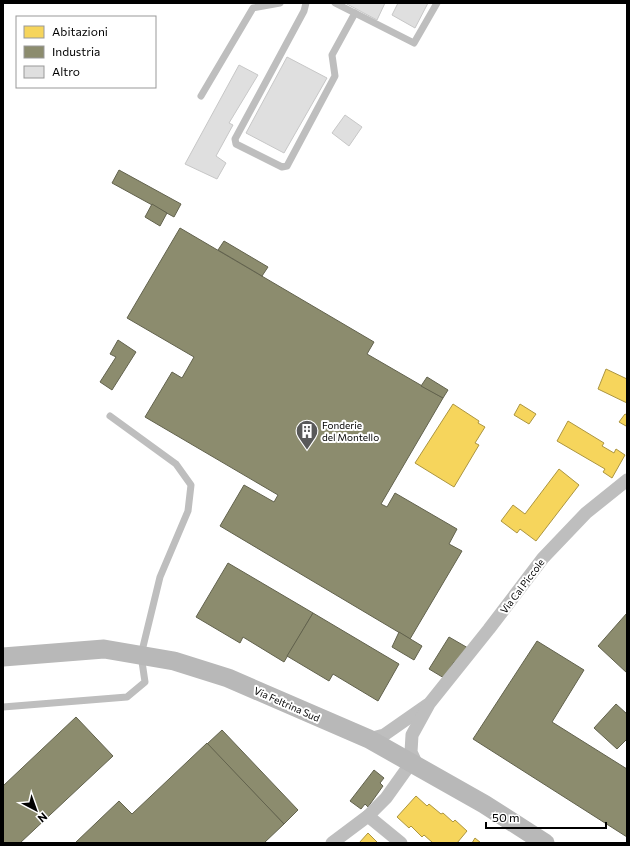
<svg xmlns="http://www.w3.org/2000/svg" width="630" height="846" font-family="Commissioner,sans-serif">
	<rect width="100%" height="100%" fill="#fff"/>
	<!-- homes -->
	<g fill="#f6d55c" stroke="#ac9540">
		<path d="M606,369L627,379V403L598,389Z"/>
		<path d="M453,404L479,421L478,423L485,427L475,443L479,445L454,487L415,463Z"/>
		<path d="M520,404L536,414L529,424L514,415Z"/>
		<path d="M625,414L627,415V424L626,426L619,422Z"/>
		<path d="M568,421L604,443L602,446L614,453L616,449L625,455L612,478L603,472L605,469L557,441Z"/>
		<path d="M559,469L579,485L536,541L520,529L517,533L501,521L513,505L525,514Z"/>
		<path d="M416,796L427,806L429,804L441,814L443,813L453,822L455,820L467,831L457,843H433L424,835L422,837L411,826L409,828L397,817Z"/>
		<path d="M368,833L378,843H359Z"/>
		<path d="M475,838L481,843H472Z"/>
	</g>
	<!-- industry -->
	<g fill="#8c8c6e" stroke="#62624d">
		<path d="M119,170L181,204L174,217L112,183Z"/>
		<path d="M152,204L167,213L160,226L145,217Z"/>
		<path d="M180,228L374,342L367,354L443,398L381,504L387,507L395,493L457,529L449,544L462,551L410,639L220,526L244,485L274,502L278,495L145,417L172,372L182,378L194,357L127,318Z"/>
		<path d="M224,241L268,267L262,276L218,250Z"/>
		<path d="M118,340L136,352L112,390L100,382L116,357L110,354Z"/>
		<path d="M427,377L448,390L443,398L421,386Z"/>
		<path d="M228,563L313,613L284,662L243,637L240,643L196,617Z"/>
		<path d="M313,613L399,664L378,701L333,674L329,681L287,656Z"/>
		<path d="M627,613V673L598,646Z"/>
		<path d="M399,632L422,646L414,660L392,647Z"/>
		<path d="M449,637L468,648L459,664L454,662L444,678L429,669Z"/>
		<path d="M537,641L584,670L552,722L627,769V837L473,739Z"/>
		<path d="M616,704L627,714V739L617,749L594,728Z"/>
		<path d="M76,717L113,756L20,843H3V786Z"/>
		<path d="M222,730L298,810L284,824L207,744Z"/>
		<path d="M207,743L284,824L264,843H75L119,801L132,814Z"/>
		<path d="M374,770L384,778L380,783L383,786L368,807L365,804L361,809L350,801Z"/>
	</g>
	<!-- building -->
	<g fill="#dfdfdf" stroke="#c7c7c7">
		<path d="M345,3H385L377,20Z"/>
		<path d="M398,3H428L415,28L392,15Z"/>
		<path d="M287,57L327,78L284,153L246,133Z"/>
		<path d="M239,65L258,75L229,123L233,125L216,156L226,163L217,179L185,164Z"/>
		<path d="M345,115L362,127L349,146L332,133Z"/>
	</g>
	<g fill="none" stroke-linecap="round" stroke-linejoin="round">
		<!-- lane -->
		<g stroke="#bebebe" stroke-width="7">
			<path d="M306,3L304,11L235,139L236,144L282,167L287,166L335,76L332,55L355,13"/>
			<path d="M335,3L414,43L437,3"/>
			<path d="M201,96L253,8L280,3"/>
			<path d="M3,707L127,697L145,682L141,655L160,577L188,511L191,485L176,464L110,416"/>
		</g>
		<!-- street -->
		<g stroke="#bebebe" stroke-width="13">
			<path d="M369,739L384,735L427,705"/>
			<path d="M418,767L411,752L412,735L429,704L489,629L543,558L586,513L627,480"/>
			<path d="M368,816L401,843"/>
			<path d="M332,843L368,816L386,798L411,763"/>
		</g>
		<!-- secondary -->
		<path stroke="#b8b8b8" stroke-width="19" d="M3,657L104,649L174,661L228,678L369,739L484,804L545,843"/>
	</g>
	<!-- icons -->
	<defs>
		<g id="building-pin" transform="scale(1.15)"><path d="M0 17L-7.5 6A9.5 9.5 0 1 1 7.5 6Z" fill="#595959" stroke="#fff"/><path d="M-4-6H4V6H1V3H-1V6H-4ZM-2.5-4.3h1.7v1.8h-1.7ZM.8-4.3h1.7v1.8H.8ZM-2.5-1h1.7V.8h-1.7ZM.8-1h1.7V.8H.8Z" fill="#fff"/></g>
	</defs>
	<g fill-rule="evenodd">
		<use href="#building-pin" x="307" y="431"/>
	</g>
	<g text-anchor="middle" stroke-width="4" stroke-linejoin="round" paint-order="stroke">
		<!-- poi labels -->
		<g font-size="10" fill="#000" stroke="#fff" text-anchor="start">
			<text x="322" y="429">Fonderie<tspan x="322" dy="12">del Montello</tspan></text>
		</g>
		<!-- street labels -->
		<g font-size="10" fill="#000" stroke="#fff">
			<text transform="translate(522 586) rotate(-53)" y="4">Via Cal Piccole</text>
			<text transform="translate(287 704) rotate(24)" y="4">Via Feltrina Sud</text>
		</g>
	</g>
	<!-- border -->
	<rect width="630" height="846" fill="none" stroke="#000000" stroke-width="8"/>
	<!-- legend -->
	<rect x="16" y="16" width="140" height="72" fill="#ffffff" stroke="#999999"/>
	<rect x="24" y="26" width="20" height="12" fill="#f6d55c" stroke="#999999"/>
	<text x="52" y="36" font-size="12" fill="#000000">Abitazioni</text>
	<rect x="24" y="46" width="20" height="12" fill="#8c8c6e" stroke="#999999"/>
	<text x="52" y="56" font-size="12" fill="#000000">Industria</text>
	<rect x="24" y="66" width="20" height="12" fill="#dfdfdf" stroke="#999999"/>
	<text x="52" y="76" font-size="12" fill="#000000">Altro</text>
	<!-- north arrow -->
	<g transform="translate(36 810) rotate(139)" stroke="#ffffff" stroke-width="3" paint-order="stroke">
	<path d="M0-3L7 15L0 10L-7 15Z" fill="#000000"/>
	<text y="-6" font-size="11" font-weight="bold" text-anchor="middle" fill="#000000">N</text>
	</g>
	<!-- scale -->
	<path d="M486 822v6h120v-6" fill="none" stroke="#000000" stroke-width="2"/>
	<text x="492" y="822" font-size="12" fill="#000000" stroke="#ffffff" stroke-width="3" paint-order="stroke">50 m</text>
</svg>
